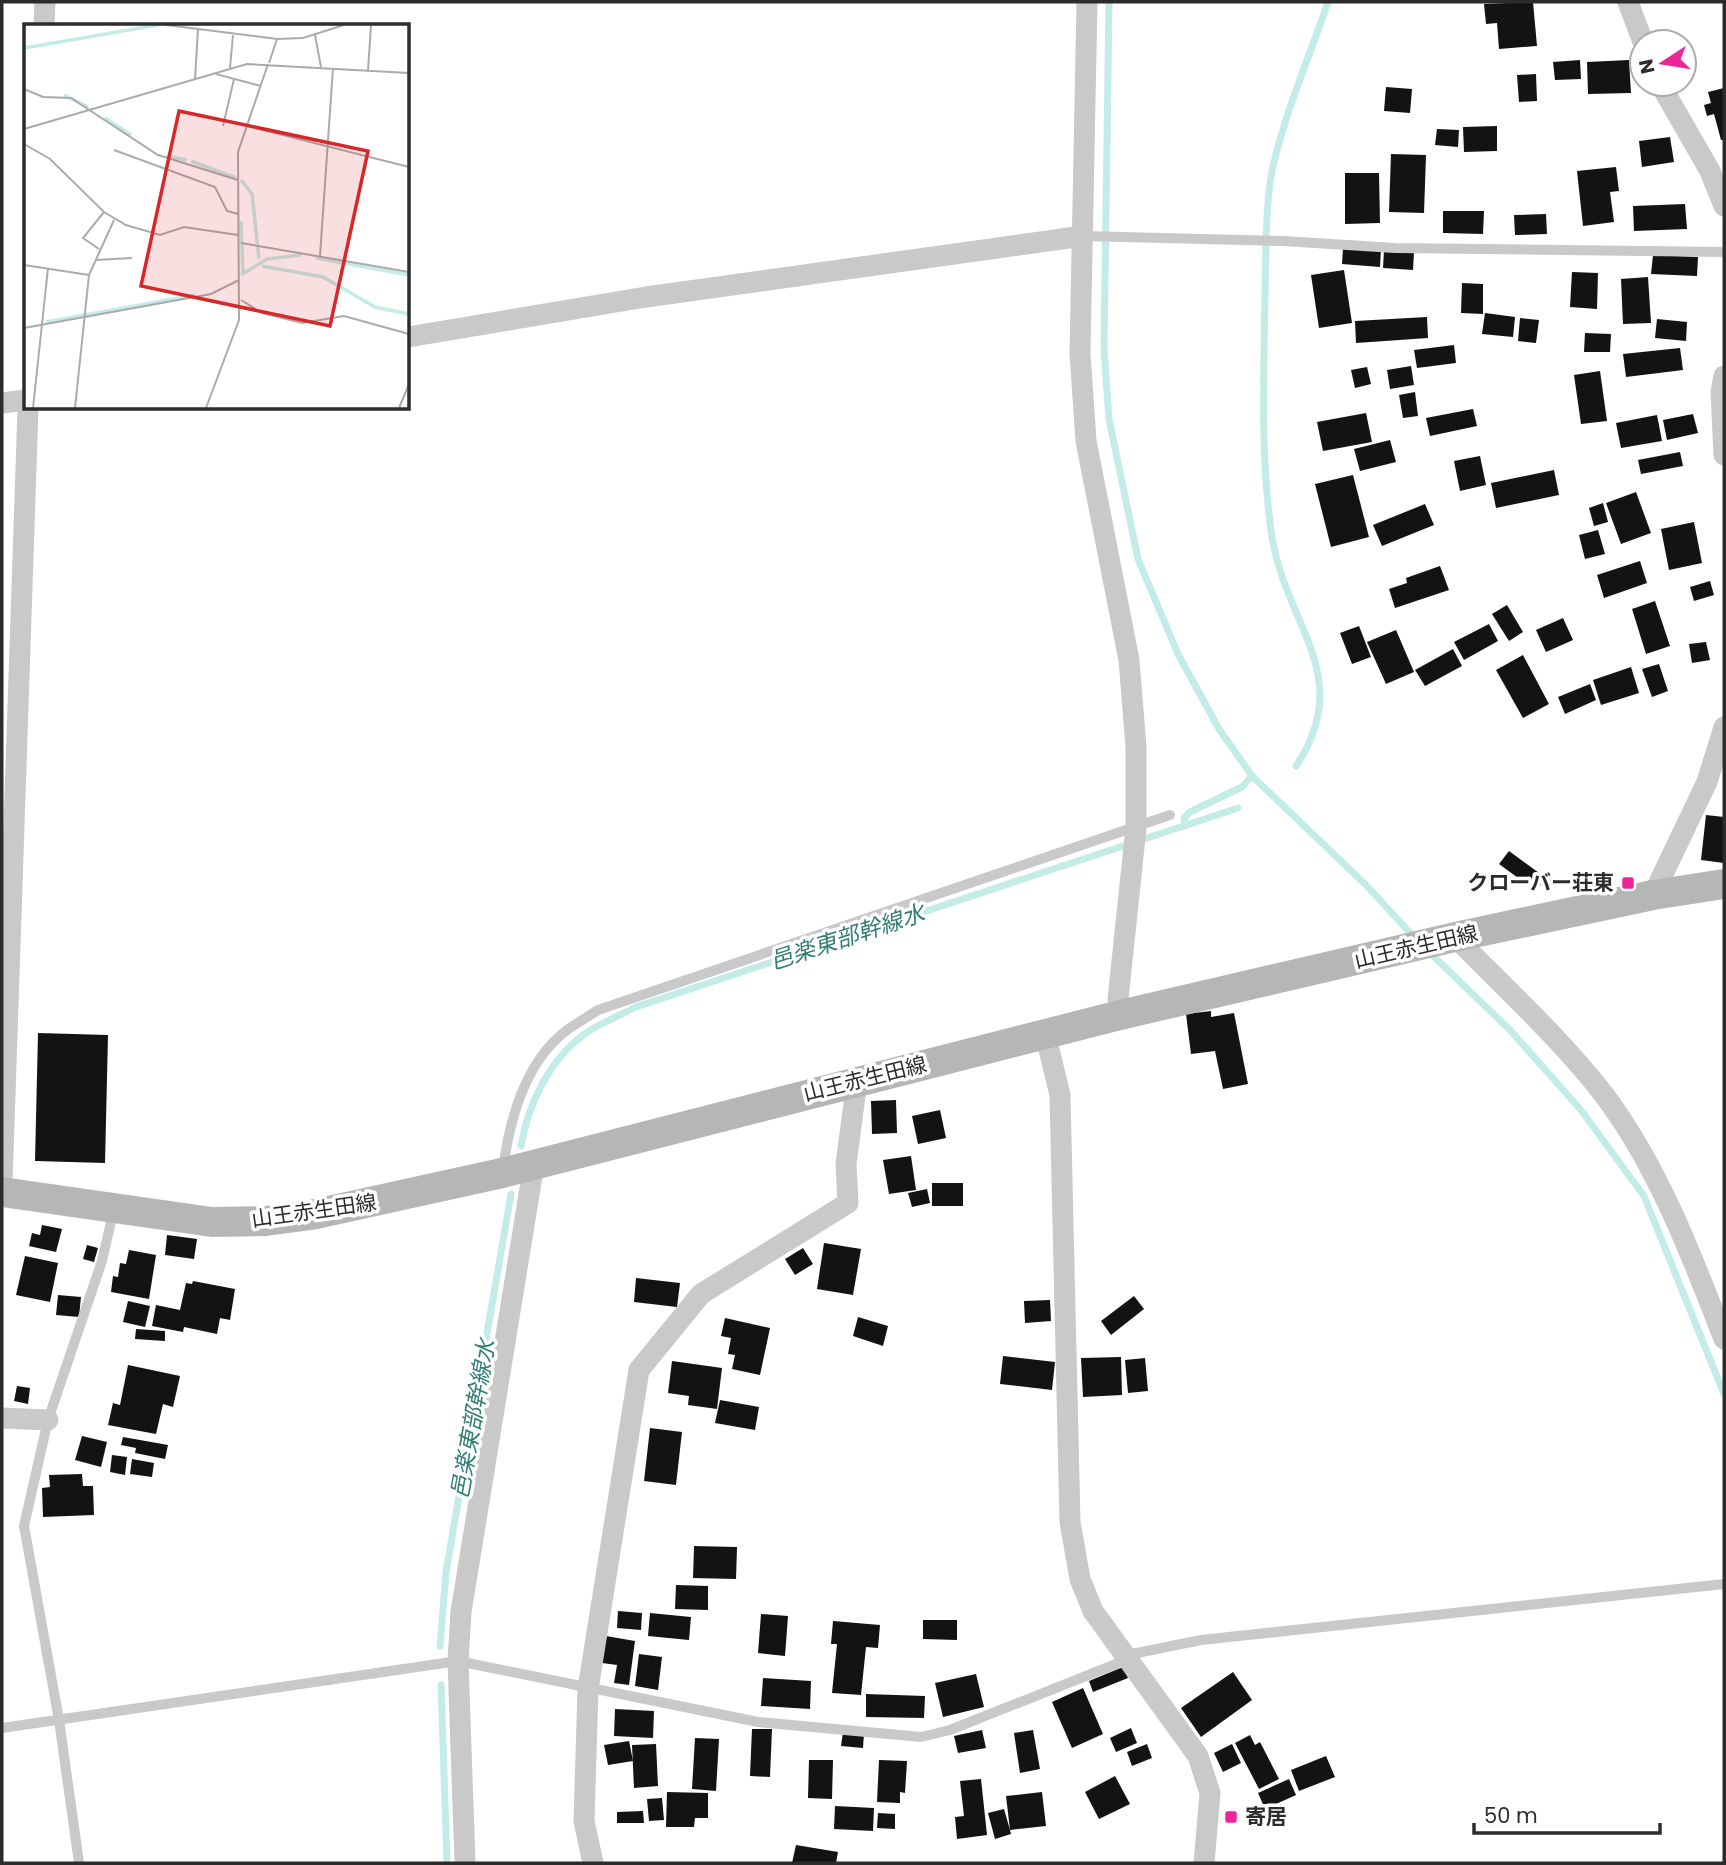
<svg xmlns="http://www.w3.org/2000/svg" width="1726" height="1865" font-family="Poppins,'Noto Sans JP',sans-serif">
	<rect width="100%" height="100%" fill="#fff"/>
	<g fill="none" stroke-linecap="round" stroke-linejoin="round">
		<!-- stream -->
		<g stroke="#c3ece7" stroke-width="7">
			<path d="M1109,2L1104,349L1109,419L1138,559L1178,654L1219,729L1252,776L1367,886L1414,937"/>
			<path d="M1296,766C1356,676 1286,626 1272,537C1260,457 1264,374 1265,294C1266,255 1265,198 1274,162C1287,108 1310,55 1328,2"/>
			<path d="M1185,826L1184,818L1190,812L1242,787L1252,776"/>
			<path d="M1427,950L1509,1029L1581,1110L1644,1196L1724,1394"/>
			<path d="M521,1146C528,1104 549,1061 583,1035C598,1024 619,1016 636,1007L1238,808"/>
			<path d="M440,1646L446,1572L511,1194"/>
			<path d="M441,1685L447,1863"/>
		</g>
	</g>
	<!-- building -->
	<g fill="#131313">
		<path d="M1533,2L1537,46L1499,49L1497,23L1486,24L1484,4Z"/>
		<path d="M1580,60L1581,79L1555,80L1553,62Z"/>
		<path d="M1629,60L1631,93L1588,94L1587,62Z"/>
		<path d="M1536,74L1537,101L1519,102L1517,75Z"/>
		<path d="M1386,87L1412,89L1410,113L1384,111Z"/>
		<path d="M1724,88V140H1721L1714,114L1707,116L1704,105L1711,103L1708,92Z"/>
		<path d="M1497,126V151L1464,152L1463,127Z"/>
		<path d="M1437,129L1459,130L1458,147L1435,145Z"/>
		<path d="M1670,137L1674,162L1642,167L1639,141Z"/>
		<path d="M1391,154L1426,155L1424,213L1389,212Z"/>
		<path d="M1616,167L1619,191L1610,192L1614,222L1583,226L1577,171Z"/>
		<path d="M1345,173H1379L1380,223L1345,224Z"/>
		<path d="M1685,204L1687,229L1634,231L1633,206Z"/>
		<path d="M1443,211H1484L1483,234L1443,233Z"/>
		<path d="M1546,214L1547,234L1515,235L1514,215Z"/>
		<path d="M1343,248L1381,250L1380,267L1342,264Z"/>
		<path d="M1384,250L1414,252L1413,270L1383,268Z"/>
		<path d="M1653,255L1698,257L1697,276L1651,274Z"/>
		<path d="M1344,270L1352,323L1319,328L1311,275Z"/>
		<path d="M1572,272L1598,273L1597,309L1570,307Z"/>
		<path d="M1648,277L1651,323L1623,324L1621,279Z"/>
		<path d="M1462,283L1483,284V314L1461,313Z"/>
		<path d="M1485,313L1515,317L1513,337L1482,334Z"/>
		<path d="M1427,317L1428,338L1356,343L1355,321Z"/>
		<path d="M1520,318L1539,320L1536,343L1518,341Z"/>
		<path d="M1657,319L1687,322L1686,341L1655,338Z"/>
		<path d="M1585,333L1611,334L1610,352H1584Z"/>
		<path d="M1454,345L1456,363L1417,368L1414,350Z"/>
		<path d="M1680,348L1683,370L1626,377L1623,354Z"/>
		<path d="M1411,366L1414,385L1390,389L1387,370Z"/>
		<path d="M1367,367L1371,384L1355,388L1351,370Z"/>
		<path d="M1600,371L1607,421L1581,424L1574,375Z"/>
		<path d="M1415,392L1418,416L1403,418L1399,395Z"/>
		<path d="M1473,409L1477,426L1430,436L1426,418Z"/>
		<path d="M1366,413L1372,442L1323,451L1317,422Z"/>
		<path d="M1693,414L1698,433L1667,440L1663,420Z"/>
		<path d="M1657,415L1662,441L1621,448L1616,423Z"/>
		<path d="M1390,440L1396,462L1360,471L1354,449Z"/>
		<path d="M1680,452L1683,466L1641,474L1638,460Z"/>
		<path d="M1480,456L1486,485L1460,491L1454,461Z"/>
		<path d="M1554,470L1559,495L1496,508L1491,483Z"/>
		<path d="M1353,475L1369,537L1331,547L1315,484Z"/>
		<path d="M1636,492L1651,533L1621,544L1606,503Z"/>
		<path d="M1603,503L1608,522L1594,526L1589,508Z"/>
		<path d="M1425,504L1434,525L1382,546L1373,525Z"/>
		<path d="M1694,522L1702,563L1669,570L1661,529Z"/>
		<path d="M1598,530L1605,554L1585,559L1579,535Z"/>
		<path d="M1640,561L1647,583L1604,598L1597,575Z"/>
		<path d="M1440,566L1449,590L1395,608L1389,589L1407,583L1406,578Z"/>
		<path d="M1710,581L1714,595L1694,601L1690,587Z"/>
		<path d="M1655,601L1670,646L1646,654L1632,609Z"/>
		<path d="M1507,605L1523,632L1509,641L1492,614Z"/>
		<path d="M1563,618L1573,640L1546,652L1536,630Z"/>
		<path d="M1489,624L1498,641L1464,660L1454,642Z"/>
		<path d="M1359,626L1371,657L1352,664L1340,633Z"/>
		<path d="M1396,630L1414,672L1386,684L1367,642Z"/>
		<path d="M1706,642L1710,660L1692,663L1689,644Z"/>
		<path d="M1453,649L1462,666L1425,686L1415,670Z"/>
		<path d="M1523,655L1549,704L1523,718L1496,670Z"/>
		<path d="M1659,664L1668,691L1652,697L1642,669Z"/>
		<path d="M1631,667L1639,693L1601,705L1593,680Z"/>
		<path d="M1590,684L1596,700L1565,714L1558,697Z"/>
		<path d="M1706,815L1724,817V863L1701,860Z"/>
		<path d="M1509,851L1546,878L1536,891L1499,864Z"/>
		<path d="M1211,1011V1017L1234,1013L1248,1084L1223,1089L1215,1051L1191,1054L1186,1014Z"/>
		<path d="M38,1033L108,1035L105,1163L35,1161Z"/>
		<path d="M896,1100L897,1133L872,1134L871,1101Z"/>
		<path d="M940,1110L946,1138L918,1144L912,1116Z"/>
		<path d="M911,1156L916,1190L889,1194L883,1160Z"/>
		<rect x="932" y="1183" width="31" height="23"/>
		<path d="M927,1189L930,1203L912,1207L908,1193Z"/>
		<path d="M42,1225L62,1229L56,1252L29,1246L32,1233L40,1235Z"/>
		<path d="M167,1235L197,1239L194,1259L165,1255Z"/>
		<path d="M824,1243L861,1249L853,1295L817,1289Z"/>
		<path d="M87,1245L98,1248L94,1262L83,1259Z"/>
		<path d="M803,1248L813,1264L795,1275L785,1259Z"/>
		<path d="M129,1250L156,1255L149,1299L111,1292L113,1276L118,1277L120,1263L126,1264Z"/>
		<path d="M25,1256L58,1263L50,1302L16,1295Z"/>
		<path d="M636,1278L680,1283L677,1307L634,1302Z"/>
		<path d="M193,1281L235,1289L230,1320L220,1318L217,1334L184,1327L183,1332L152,1326L156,1305L180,1310L186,1283L192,1284Z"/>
		<path d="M58,1295L81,1297L79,1317L56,1315Z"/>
		<path d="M1134,1296L1144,1309L1111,1335L1101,1321Z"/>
		<path d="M1050,1300L1051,1321L1025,1323L1024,1301Z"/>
		<path d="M128,1301L150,1306L145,1327L123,1322Z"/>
		<path d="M858,1317L888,1326L883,1346L853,1336Z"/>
		<path d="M725,1318L770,1328L760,1375L732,1369L735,1355L728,1354L731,1338L721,1336Z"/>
		<path d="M136,1329L165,1331V1341L135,1339Z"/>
		<path d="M1003,1356L1055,1362L1052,1390L1000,1384Z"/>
		<path d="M1121,1357L1122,1395L1083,1397L1081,1358Z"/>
		<path d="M1145,1358L1148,1391L1128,1393L1125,1360Z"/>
		<path d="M672,1361L722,1368L717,1409L688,1405L689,1396L668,1393Z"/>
		<path d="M128,1365L180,1376L173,1407L163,1404L156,1434L108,1425L113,1403L120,1405Z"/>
		<path d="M17,1386L30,1388L28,1404L14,1401Z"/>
		<path d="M720,1400L759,1407L755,1430L715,1423Z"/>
		<path d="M650,1428L682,1432L676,1485L644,1481Z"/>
		<path d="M82,1436L107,1442L101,1467L75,1460Z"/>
		<path d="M123,1437L168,1445L165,1459L135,1453L136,1448L121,1445Z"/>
		<path d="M112,1455L127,1457L125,1475L110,1472Z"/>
		<path d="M132,1459L154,1463L152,1477L130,1474Z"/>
		<path d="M82,1474L83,1486H93L94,1515L43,1517L42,1488L50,1487L49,1475Z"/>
		<path d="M694,1546L737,1547L736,1579L693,1578Z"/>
		<path d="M676,1585L708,1586V1610L675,1609Z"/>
		<path d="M618,1611L642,1613L641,1630L617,1628Z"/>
		<path d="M650,1613L691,1617L689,1640L648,1636Z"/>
		<path d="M761,1614L788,1616L785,1656L758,1653Z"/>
		<path d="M923,1620H957V1640L923,1639Z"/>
		<path d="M833,1621L880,1625L878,1648L866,1647L861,1695L832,1693L837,1644H831Z"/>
		<path d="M606,1636L635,1641L629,1685L614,1683L617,1665L602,1663Z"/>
		<path d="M639,1654L662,1657L658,1690L635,1686Z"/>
		<path d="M1123,1667L1128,1678L1093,1692L1089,1681Z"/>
		<path d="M1233,1672L1252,1700L1201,1737L1181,1708Z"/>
		<path d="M976,1674L984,1707L943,1717L935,1683Z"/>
		<path d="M763,1678L811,1681L810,1709L761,1706Z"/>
		<path d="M1083,1688L1103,1734L1072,1748L1052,1702Z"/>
		<path d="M866,1694L925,1696L924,1718L866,1717Z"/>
		<path d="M615,1709L654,1711L653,1738L614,1736Z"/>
		<path d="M1131,1728L1137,1743L1116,1752L1110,1738Z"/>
		<path d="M752,1729H772L770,1777L750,1776Z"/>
		<path d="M982,1730L986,1748L958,1753L954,1736Z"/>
		<path d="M1033,1730L1040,1769L1020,1773L1014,1733Z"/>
		<path d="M843,1732L864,1733L863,1748L841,1746Z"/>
		<path d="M1250,1735L1255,1745L1260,1742L1279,1779L1259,1789L1235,1743Z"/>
		<path d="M695,1738L719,1739L716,1791L692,1789Z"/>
		<path d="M629,1741L633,1761L608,1765L604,1745Z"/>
		<path d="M656,1744L658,1786L634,1788L632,1745Z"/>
		<path d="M1147,1744L1152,1758L1132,1766L1127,1752Z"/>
		<path d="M1232,1744L1241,1763L1223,1772L1214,1753Z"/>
		<path d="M1326,1756L1335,1777L1299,1791L1291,1770Z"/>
		<path d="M809,1760H833L832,1799L808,1798Z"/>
		<path d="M879,1760L907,1761L905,1793L900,1792V1803L877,1802Z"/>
		<path d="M1115,1776L1130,1804L1099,1819L1085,1792Z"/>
		<path d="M981,1779L987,1835L957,1839L955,1817L964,1816L960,1781Z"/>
		<path d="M1289,1779L1296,1795L1265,1809L1258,1793Z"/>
		<path d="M667,1792L708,1793V1818H695L694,1827H666Z"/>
		<path d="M1042,1792L1046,1826L1010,1830L1011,1834L995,1839L988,1813L1004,1809L1010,1830L1006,1796Z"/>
		<path d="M662,1798L664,1820L649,1821L647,1799Z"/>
		<path d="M835,1806L874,1808L873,1831L834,1829Z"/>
		<path d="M643,1811L644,1823H617V1812Z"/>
		<path d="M878,1813L895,1814V1829L877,1828Z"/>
		<path d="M796,1845L838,1852L836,1863H792Z"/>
	</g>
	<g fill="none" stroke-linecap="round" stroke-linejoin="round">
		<!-- lane -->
		<g stroke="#c9c9c9" stroke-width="10">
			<path d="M1083,236L1283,241L1395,248L1724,252"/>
			<path d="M503,1170C509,1122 523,1067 562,1034C573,1025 586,1018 598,1010L1170,815"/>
			<path d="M2,1728L458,1661L758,1722L921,1737L950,1730L1116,1664L1127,1655L1201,1640L1724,1584"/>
			<path d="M79,1863L59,1720L24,1526L48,1420L102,1261L114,1209"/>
		</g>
		<!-- street -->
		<g stroke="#c9c9c9" stroke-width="21">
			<path d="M1087,2L1080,353L1086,441L1129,660L1136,747V828L1118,999L1120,1015"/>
			<path d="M1628,2L1643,42"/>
			<path d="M44,26L45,2"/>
			<path d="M1660,84L1710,171L1724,206"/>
			<path d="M408,337L646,297L1083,236"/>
			<path d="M1724,376L1721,392L1724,455"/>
			<path d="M2,403L26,400"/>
			<path d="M1653,895L1707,782L1724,727"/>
			<path d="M1455,937C1505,988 1561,1039 1605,1096C1658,1167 1692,1256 1724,1339"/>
			<path d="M1045,1033L1060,1095L1070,1522L1080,1579L1093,1611L1198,1756L1210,1793L1204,1863"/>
			<path d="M2,1184L28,408"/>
			<path d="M2,1418L48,1420"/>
			<path d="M465,1863L458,1661L461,1612L534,1164"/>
			<path d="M593,1863L584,1821L588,1689L639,1370L701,1294L848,1203L846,1164L857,1081"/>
		</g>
		<!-- secondary -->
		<path stroke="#b6b6b6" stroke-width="30" d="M2,1192L212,1222L266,1221L311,1215L502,1173L1120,1015L1455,937L1653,895L1724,884"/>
	</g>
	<!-- markers -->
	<g fill="#ec259a" stroke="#fff" stroke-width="2.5">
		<rect x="1621" y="876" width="14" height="14" rx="3.5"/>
		<rect x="1224" y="1810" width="14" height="14" rx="3.5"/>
	</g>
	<g text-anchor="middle" stroke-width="7" stroke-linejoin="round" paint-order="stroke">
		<!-- poi labels -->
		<g font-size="21" font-weight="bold" fill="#2c2c2c" stroke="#fff" text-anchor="end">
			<text x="1614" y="890">クローバー荘東</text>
			<text x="1245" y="1824" text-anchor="start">寄居</text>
		</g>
		<!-- street labels -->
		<g font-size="21" fill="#2c2c2c" stroke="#fff">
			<text transform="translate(1416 947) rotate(-13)" y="7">山王赤生田線</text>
			<text transform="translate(865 1079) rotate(-14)" y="7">山王赤生田線</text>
			<text transform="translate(314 1211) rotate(-8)" y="7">山王赤生田線</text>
		</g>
		<!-- water labels -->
		<g font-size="23" font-style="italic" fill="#327e74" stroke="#fff">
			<text transform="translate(847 937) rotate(-18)" y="8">邑楽東部幹線水</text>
			<text transform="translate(473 1419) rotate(-80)" y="8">邑楽東部幹線水</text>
		</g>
	</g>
	<!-- overview -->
	<g transform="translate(24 24)">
		<rect width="385" height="385" fill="#fff"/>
		<path fill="none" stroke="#c3ece7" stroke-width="3.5" d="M0,24L134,1M40,71L64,83M81,94L107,111M142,132L163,136M167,137L212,154M217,156L228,170L235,235M217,197L219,250M292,234L385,251M238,242L299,253L351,283L385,290M217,251L243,235L277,231M22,298L171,271"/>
		<path fill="none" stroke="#ababab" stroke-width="2" d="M142,1L253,15L279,14L320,1M291,11L297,43M245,39L253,15M206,44L209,11M344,47L347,1M192,50L237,62M171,55L174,5M0,65L19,73L47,74L134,131L214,156M199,102L210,55M223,102L385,143M0,105L223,40L385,49M0,120L26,135L80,188L102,201L136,211L160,203L214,211M90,126L191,163L203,187L214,190M217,219L385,248M75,225L59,214L80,188M296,232L309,44M72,236L108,234M0,241L65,251M217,276L238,289L278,299L320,292L385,310M0,304L187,270L215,256M9,384L24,244M51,384L65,251L90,196M182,384L215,296L214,128L244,40M375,384L385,360"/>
		<path fill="#d62828" fill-opacity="0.15" stroke="#d62828" stroke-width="3.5" d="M155,87L344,127L306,302L117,262Z"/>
		<rect width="385" height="385" fill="none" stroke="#2c2c2c" stroke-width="3.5"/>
	</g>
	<!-- border -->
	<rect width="1726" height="1865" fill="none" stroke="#2c2c2c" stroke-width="7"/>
	<!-- north arrow -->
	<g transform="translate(1663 63) rotate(258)"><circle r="33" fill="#ffffff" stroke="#ababab" stroke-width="2"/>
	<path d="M0-5L12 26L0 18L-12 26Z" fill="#ec259a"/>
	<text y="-10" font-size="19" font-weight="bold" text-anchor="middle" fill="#2c2c2c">N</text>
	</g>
	<!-- scale -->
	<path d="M1474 1823v10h186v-10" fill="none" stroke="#2c2c2c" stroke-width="3.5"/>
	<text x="1484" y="1823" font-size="21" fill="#2c2c2c" stroke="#ffffff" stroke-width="5" paint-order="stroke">50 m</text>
</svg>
